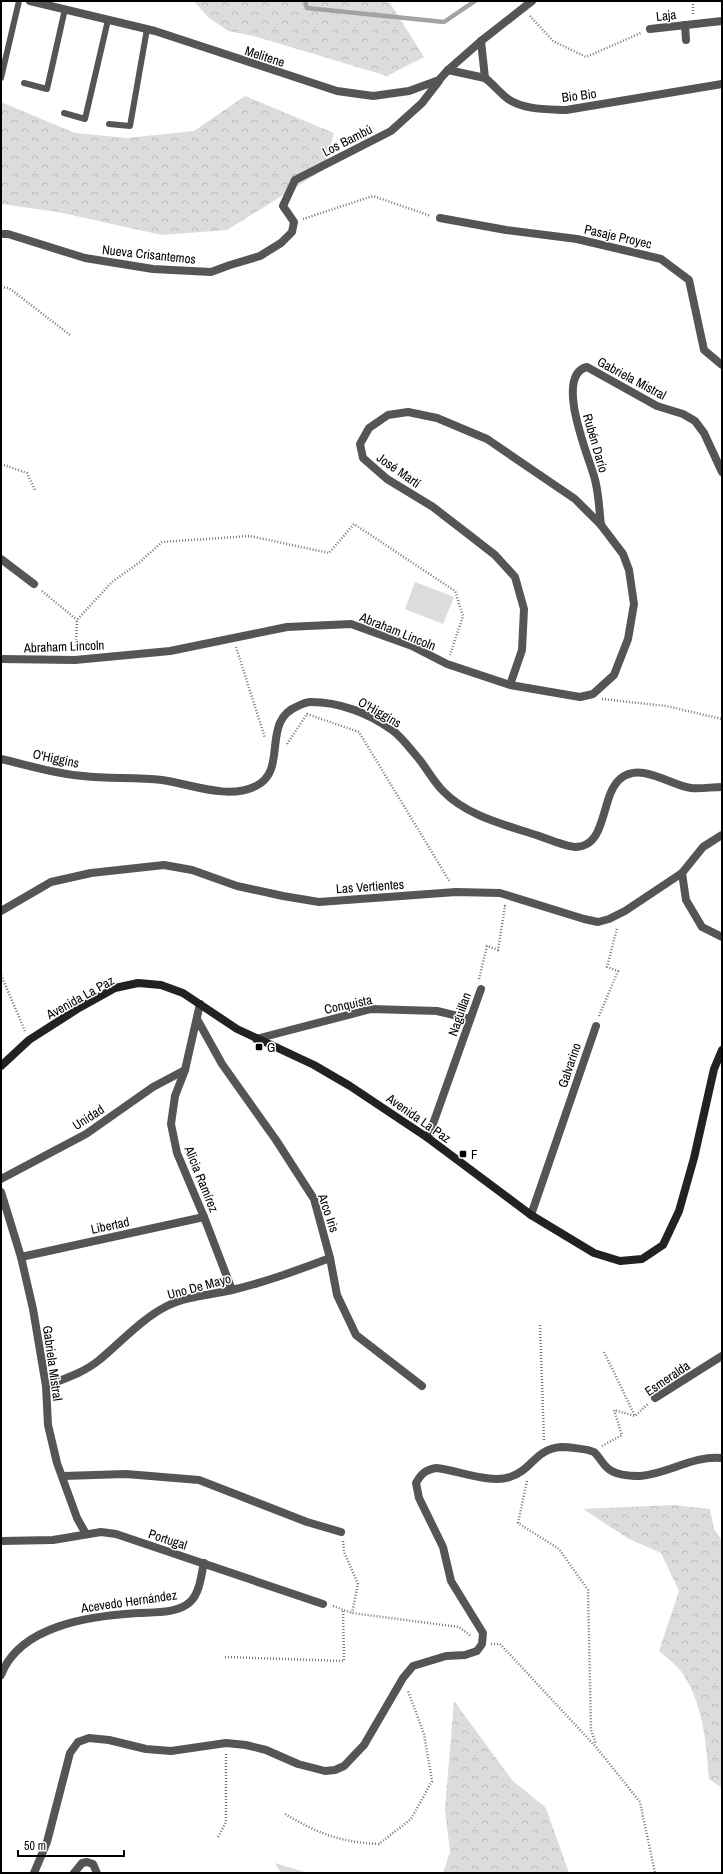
<svg xmlns="http://www.w3.org/2000/svg" width="723" height="1874" font-family="'Archivo Narrow',sans-serif">
	<defs>
		<pattern id="forest-crowns" width="20" height="18" patternUnits="userSpaceOnUse"><rect width="20" height="18" fill="#dcdcdc"/><path d="M2 6a3 3 0 1 1 6 0M12 15a3 3 0 1 1 6 0" fill="none" stroke="#bbb"/></pattern>
	</defs>
	<rect width="100%" height="100%" fill="#fff"/>
	<!-- green -->
	<path fill="#dcdcdc" d="M415,582L454,597L443,624L405,609Z"/>
	<!-- forest -->
	<g fill="url(#forest-crowns)">
		<path d="M194,1H382L390,3L424,57L387,76L254,36L228,31L208,17Z"/>
		<path d="M245,96L334,133L323,170L227,230L162,235L58,212L1,204V102L75,133L127,138L194,131Z"/>
		<path d="M674,1505L710,1509L714,1529L722,1540V1788L709,1779C706,1741 703,1701 680,1670C674,1663 666,1657 659,1651L679,1591L661,1553L629,1539L583,1509Z"/>
		<path d="M454,1701L512,1780L546,1808L569,1873H443L450,1852L445,1809Z"/>
		<path d="M275,1863L308,1873H281Z"/>
	</g>
	<g fill="none" stroke-linecap="round" stroke-linejoin="round">
		<!-- stream -->
		<path stroke="#a3a3a3" stroke-width="4.5" d="M305,1L307,8L444,22L475,1"/>
		<!-- path -->
		<g stroke="#777" stroke-width="2.5" stroke-dasharray="1 2" stroke-linecap="butt">
			<path d="M693,1V14"/>
			<path d="M530,16L553,41L586,57L641,33"/>
			<path d="M303,219L373,196L431,216"/>
			<path d="M1,287L9,288L70,335"/>
			<path d="M1,464L27,473L35,490"/>
			<path d="M42,591L77,620"/>
			<path d="M236,647L265,738"/>
			<path d="M76,649L77,620L112,582L140,562L162,542L250,536L329,553L354,524L455,591L463,616L450,655"/>
			<path d="M602,699L666,706L722,719"/>
			<path d="M287,744L307,714L359,732L450,882"/>
			<path d="M1,975L25,1031"/>
			<path d="M479,979L487,946L498,950L505,906H503"/>
			<path d="M599,1016L618,971L607,967L617,928"/>
			<path d="M540,1325L544,1440"/>
			<path d="M604,1352L635,1416"/>
			<path d="M602,1446L622,1435L614,1410L635,1416L648,1404"/>
			<path d="M527,1481L518,1523L559,1549L588,1590L591,1730L596,1744"/>
			<path d="M343,1541L344,1552L358,1584L352,1613"/>
			<path d="M333,1606L352,1613L459,1627L471,1636"/>
			<path d="M491,1644H500L596,1747L640,1802L655,1873"/>
			<path d="M225,1657L344,1661L343,1609"/>
			<path d="M285,1814C319,1834 340,1842 379,1844L411,1819L432,1781L424,1734L408,1691"/>
			<path d="M218,1837L226,1822V1754"/>
		</g>
		<!-- lane -->
		<g stroke="#555" stroke-width="6">
			<path d="M1,78L19,1"/>
			<path d="M24,83L47,89L65,9"/>
			<path d="M64,113L85,119L108,20"/>
			<path d="M109,124L130,126L147,29"/>
		</g>
		<!-- street -->
		<g stroke="#555" stroke-width="8">
			<path d="M30,1L155,31L337,91L373,96L409,91L439,80L448,70L481,41L532,1"/>
			<path d="M685,25L686,40"/>
			<path d="M650,29L722,21"/>
			<path d="M481,41L485,78C493,84 500,93 508,99C524,110 547,109 566,110L722,84"/>
			<path d="M448,70L485,78"/>
			<path d="M440,218L506,230L577,239L661,259L689,280L704,350L722,365"/>
			<path d="M1,234H8L85,258L153,269L211,272L230,265L260,256L281,243L292,232L294,222L283,206L295,180L391,131L422,103L439,81"/>
			<path d="M601,525C599,509 599,492 594,476C588,455 554,375 587,367L657,406L683,414L695,421L704,433L722,472"/>
			<path d="M1,559L34,584"/>
			<path d="M1,659L75,660L170,651L287,627L351,624L412,646L447,664L510,685L580,697L593,694L614,675L628,639L634,604L629,570L623,554L601,525L575,499L487,439L437,418L408,412L388,415L369,428L360,444L363,458L387,479L433,507L468,534L495,555L515,577L524,609L522,650L510,685"/>
			<path d="M1,759C28,765 55,774 83,776C109,779 135,777 162,780C191,784 227,800 256,786C289,770 260,721 298,706C302,704 306,702 311,702C339,702 369,713 392,730C402,737 411,750 419,759C427,769 434,782 443,791C466,815 502,824 533,834C543,837 566,847 575,847C608,847 600,796 620,779C641,761 671,786 691,788C701,789 712,787 722,787"/>
			<path d="M682,873L686,900L702,927L722,937"/>
			<path d="M1,911L51,882L91,873L164,865L192,870L237,886L283,896L319,902L456,892L500,893L584,919L598,922L609,919L625,911L682,873L703,847L722,835"/>
			<path d="M200,1004L185,1070L175,1096L171,1124L177,1153L204,1217L232,1290"/>
			<path d="M197,1019L222,1064L276,1140L314,1199L330,1258L337,1295L356,1335L422,1386"/>
			<path d="M256,1039L371,1009L437,1011L470,1019"/>
			<path d="M428,1138L481,989"/>
			<path d="M1,1179L86,1134L153,1087L185,1070"/>
			<path d="M1,1192L21,1257L33,1309L46,1386L48,1425L57,1463L77,1518L86,1534"/>
			<path d="M531,1215L596,1026"/>
			<path d="M21,1257L204,1217"/>
			<path d="M46,1386C63,1379 83,1373 98,1361C120,1343 141,1319 167,1306C187,1296 211,1295 232,1290C266,1282 298,1270 330,1258"/>
			<path d="M655,1398L722,1356"/>
			<path d="M63,1476L126,1474L199,1480L307,1522L341,1532"/>
			<path d="M1,1541L53,1540L101,1532L116,1534L323,1604"/>
			<path d="M1,1675C20,1625 91,1616 137,1613C153,1612 177,1614 190,1602C200,1593 201,1575 204,1563"/>
			<path d="M34,1873L47,1842L70,1753L78,1742L89,1738L109,1740L146,1749L171,1751L226,1743L246,1745L266,1750L298,1764L325,1771L335,1770L344,1766L364,1745L403,1678L413,1666L446,1656L465,1655L477,1651L482,1644L483,1633L451,1581L443,1547L419,1498L416,1483C421,1474 425,1470 436,1468C457,1470 490,1484 510,1477C531,1471 535,1449 561,1447C567,1447 588,1449 594,1452C600,1457 603,1466 610,1470C617,1475 631,1476 640,1476C668,1474 693,1455 722,1458"/>
			<path d="M74,1873L82,1863L87,1862L93,1864L97,1873"/>
		</g>
		<!-- secondary -->
		<path stroke="#222" stroke-width="8" d="M1,1066L29,1040L79,1008L115,988L138,983L161,985L183,993L237,1029L314,1065L350,1086L428,1138L531,1215L594,1253L620,1261L642,1259L663,1245L679,1211L694,1158L714,1069L722,1050"/>
	</g>
	<!-- markers -->
	<g fill="#000" stroke="#fff" stroke-width="1.5">
		<rect x="255" y="1043" width="8" height="8" rx="2"/>
		<rect x="459" y="1150" width="8" height="8" rx="2"/>
	</g>
	<g text-anchor="middle" stroke-width="3" stroke-linejoin="round" paint-order="stroke">
		<!-- street labels -->
		<g font-size="13" fill="#000" stroke="#fff">
			<text transform="translate(666 15) rotate(-6)" y="5">Laja</text>
			<text transform="translate(265 56) rotate(18)" y="5">Melitene</text>
			<text transform="translate(579 95) rotate(-7)" y="5">Bio Bio</text>
			<text transform="translate(347 140) rotate(-27)" y="5">Los Bambú</text>
			<text transform="translate(618 236) rotate(13)" y="5">Pasaje Proyec</text>
			<text transform="translate(149 254) rotate(6)" y="5">Nueva Crisantemos</text>
			<text transform="translate(632 378) rotate(28)" y="5">Gabriela Mistral</text>
			<text transform="translate(596 443) rotate(74)" y="5">Rubén Darío</text>
			<text transform="translate(399 470) rotate(35)" y="5">José Martí</text>
			<text transform="translate(398 631) rotate(22)" y="5">Abraham Lincoln</text>
			<text transform="translate(64 646) rotate(-2)" y="5">Abraham Lincoln</text>
			<text transform="translate(380 712) rotate(30)" y="5">O'Higgins</text>
			<text transform="translate(56 758) rotate(12)" y="5">O'Higgins</text>
			<text transform="translate(370 886) rotate(-4)" y="5">Las Vertientes</text>
			<text transform="translate(80 997) rotate(-29)" y="5">Avenida La Paz</text>
			<text transform="translate(348 1004) rotate(-12)" y="5">Conquista</text>
			<text transform="translate(459 1014) rotate(-71)" y="5">Naguillan</text>
			<text transform="translate(569 1065) rotate(-71)" y="5">Galvarino</text>
			<text transform="translate(88 1117) rotate(-33)" y="5">Unidad</text>
			<text transform="translate(419 1118) rotate(35)" y="5">Avenida La Paz</text>
			<text transform="translate(202 1179) rotate(68)" y="5">Alicia Ramírez</text>
			<text transform="translate(329 1213) rotate(71)" y="5">Arco Iris</text>
			<text transform="translate(110 1225) rotate(-12)" y="5">Libertad</text>
			<text transform="translate(199 1286) rotate(-15)" y="5">Uno De Mayo</text>
			<text transform="translate(53 1363) rotate(82)" y="5">Gabriela Mistral</text>
			<text transform="translate(667 1378) rotate(-34)" y="5">Esmeralda</text>
			<text transform="translate(168 1539) rotate(18)" y="5">Portugal</text>
			<text transform="translate(129 1601) rotate(-8)" y="5">Acevedo Hernández</text>
		</g>
		<!-- poi labels -->
		<g font-size="13" fill="#000" stroke="#fff" text-anchor="start">
			<text x="267" y="1052">G</text>
			<text x="471" y="1159">F</text>
		</g>
	</g>
	<!-- border -->
	<rect width="723" height="1874" fill="none" stroke="#000000" stroke-width="4"/>
	<!-- scale -->
	<path d="M18 1850v6h106v-6" fill="none" stroke="#000000" stroke-width="2"/>
	<text x="24" y="1850" font-size="12" fill="#000000" stroke="#ffffff" stroke-width="3" paint-order="stroke">50 m</text>
</svg>
